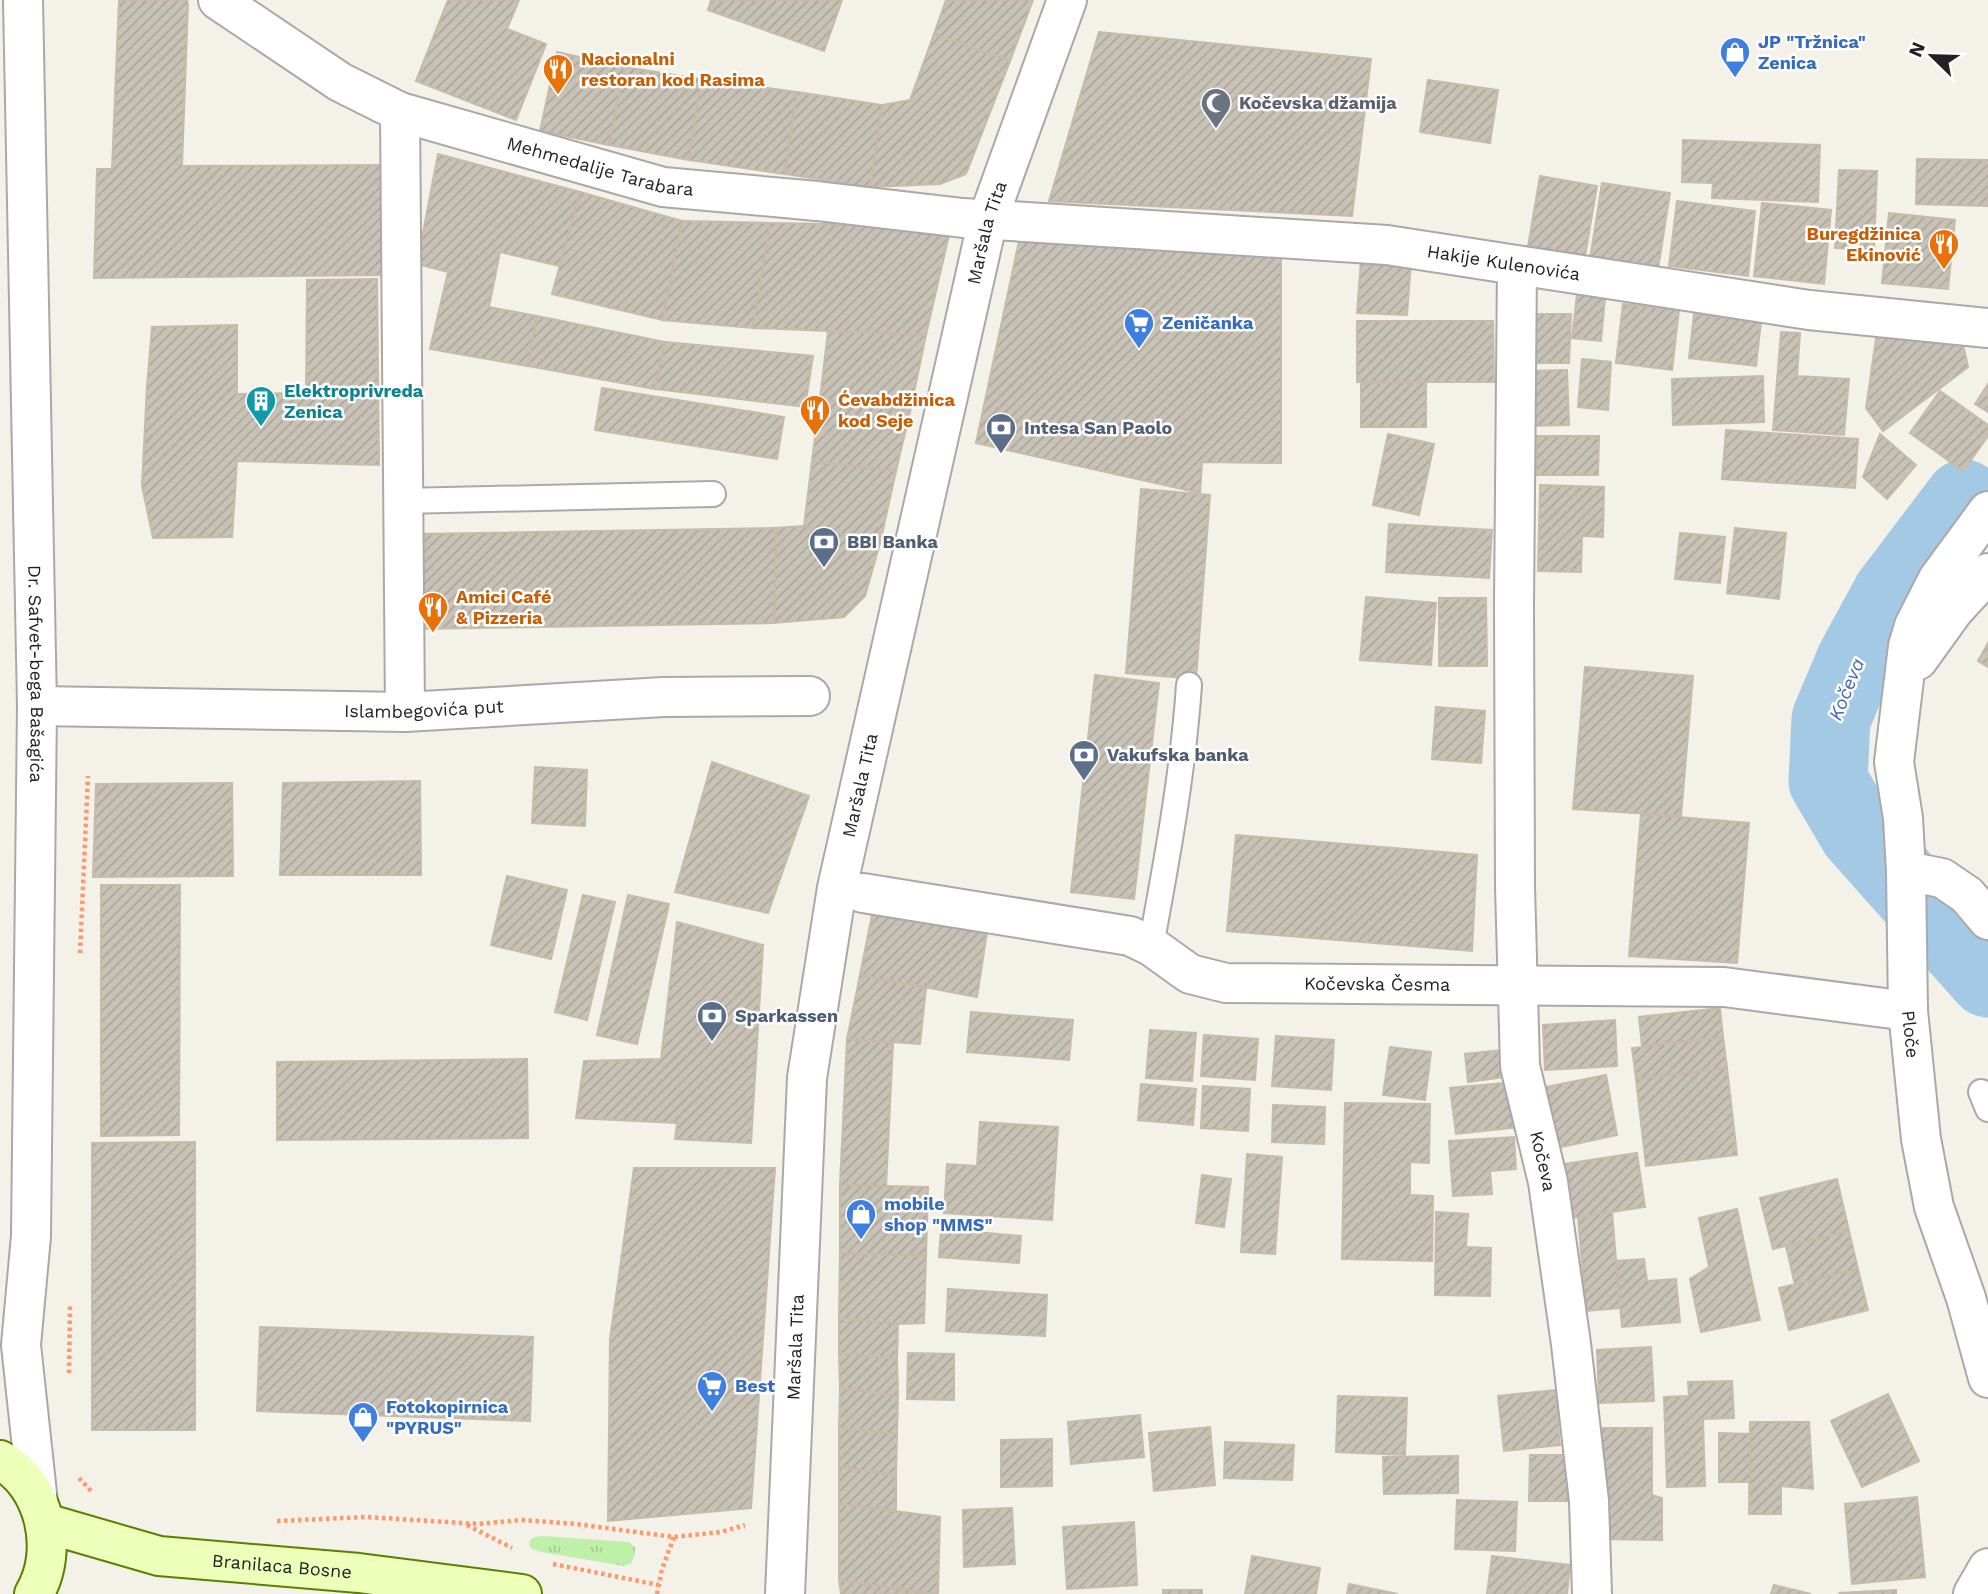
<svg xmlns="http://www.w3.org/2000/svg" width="1988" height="1594" font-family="'Work Sans',sans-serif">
	<defs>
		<pattern id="grass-tufts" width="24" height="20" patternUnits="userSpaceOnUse" patternTransform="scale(1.75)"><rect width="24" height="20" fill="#bef0aa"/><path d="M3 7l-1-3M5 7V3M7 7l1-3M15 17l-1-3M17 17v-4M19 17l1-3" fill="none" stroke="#a3ce92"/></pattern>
		<pattern id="building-hatch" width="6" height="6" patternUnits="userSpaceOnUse" patternTransform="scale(1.75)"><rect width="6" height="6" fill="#c8c1b6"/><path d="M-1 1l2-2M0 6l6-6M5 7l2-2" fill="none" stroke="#aca69c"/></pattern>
	</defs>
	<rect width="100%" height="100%" fill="#f3f1e8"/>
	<!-- grass -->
	<path fill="url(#grass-tufts)" d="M543,1536L629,1542L635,1547V1554L631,1564L624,1566L541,1552L532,1549L529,1545L530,1540L534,1537Z"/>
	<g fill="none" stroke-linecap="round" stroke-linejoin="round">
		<!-- river -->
		<path stroke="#a4c9e4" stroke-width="79" d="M1964,499L1892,594L1855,662L1831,719L1828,781L1858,832L1988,978"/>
	</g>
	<!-- building -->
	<g fill="url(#building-hatch)" stroke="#c6bba8" stroke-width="2">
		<path d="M119,0H187L188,4L182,166L384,165L389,275L94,278L97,169H112Z"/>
		<path d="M448,0H519L507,29L546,44L516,120L416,81Z"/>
		<path d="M711,0H842L824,51L708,10Z"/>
		<path d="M946,0H1033L1010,61L934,34Z"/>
		<path d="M1099,32L1371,59L1352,216L1049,201Z"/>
		<path d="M934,34L1010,61L966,174L940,184L870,187L882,105L910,100Z"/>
		<path d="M557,52L625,67L609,145L540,131Z"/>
		<path d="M625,67L701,79L689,160L609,145Z"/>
		<path d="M701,79L797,92L785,174L689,160Z"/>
		<path d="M1428,80L1498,90L1490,143L1420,132Z"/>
		<path d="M797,92L882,105L870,187L785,174Z"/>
		<path d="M1683,140L1820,145L1818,202L1712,198L1713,183L1682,182Z"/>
		<path d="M438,154L580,192L560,266L500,252L489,307L537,316L528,366L430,349L448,272L417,264Z"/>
		<path d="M1917,159L1988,160V206L1916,204Z"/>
		<path d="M1839,170L1877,171L1874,250L1835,248Z"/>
		<path d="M1540,176L1597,186L1585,256L1528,247Z"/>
		<path d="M1602,183L1670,193L1658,269L1590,259Z"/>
		<path d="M580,192L682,221L663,320L552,294Z"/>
		<path d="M1677,201L1755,211L1748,276L1669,266Z"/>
		<path d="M1762,203L1831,210L1824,284L1754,276Z"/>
		<path d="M1889,213L1955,220L1948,289L1882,283Z"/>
		<path d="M682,221L770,223L753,328L663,320Z"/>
		<path d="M770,223L951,226L926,335L753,328Z"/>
		<path d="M1019,241L1281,256V463L1202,462L1200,493L976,443Z"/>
		<path d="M1361,260L1411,262L1407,315L1357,313Z"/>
		<path d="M377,279L379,465L237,461L232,537L153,538L142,486L147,386L152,327L237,325V394L306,393L307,280Z"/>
		<path d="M1578,285L1606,287L1601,341L1572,338Z"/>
		<path d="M1623,304L1679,310L1672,370L1616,363Z"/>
		<path d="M1536,314H1571L1569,363H1535Z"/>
		<path d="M1694,314L1761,322L1756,366L1689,358Z"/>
		<path d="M537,316L665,342L655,389L528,366Z"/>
		<path d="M1357,321H1493L1494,382H1357Z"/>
		<path d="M828,331L926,335L910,412L820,399Z"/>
		<path d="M1781,332L1800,333L1797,376L1849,379L1844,435L1773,430Z"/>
		<path d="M1877,332L1963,345L1968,367L1883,431L1866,408Z"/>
		<path d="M665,342L813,356L805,407L655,389Z"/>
		<path d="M1582,359L1611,362L1608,410L1578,407Z"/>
		<path d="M1567,370L1569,425L1525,426L1523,371Z"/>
		<path d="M1763,376L1764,422L1673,425L1672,379Z"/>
		<path d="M1426,382V427H1361V383Z"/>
		<path d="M1988,384V412L1975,404Z"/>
		<path d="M602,388L784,417L777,459L595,430Z"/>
		<path d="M1940,391L1988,425V436L1963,471L1910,433Z"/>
		<path d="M820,399L910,412L896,471L812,461Z"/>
		<path d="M1726,430L1858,439L1855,488L1722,479Z"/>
		<path d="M1388,434L1434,444L1419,515L1373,505Z"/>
		<path d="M1880,434L1916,465L1887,499L1863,477Z"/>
		<path d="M1536,436H1599L1598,475H1536Z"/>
		<path d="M812,461L896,471L880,543L804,526Z"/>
		<path d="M1540,485L1604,487L1603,537L1582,536L1581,572L1538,571Z"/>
		<path d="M1141,489L1210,495L1196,679L1126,673Z"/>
		<path d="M1389,524L1492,530L1489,578L1386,572Z"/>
		<path d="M804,526L880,543L865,596L844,617L774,623L776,528Z"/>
		<path d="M776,528L774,623L413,629L419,534Z"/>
		<path d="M1735,528L1786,533L1779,599L1727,593Z"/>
		<path d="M1680,533L1725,537L1720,583L1675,579Z"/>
		<path d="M1366,597L1436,603L1431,665L1360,660Z"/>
		<path d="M1439,598H1486L1487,666H1439Z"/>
		<path d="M1988,643V667L1978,661Z"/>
		<path d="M1585,667L1693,676L1681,816L1573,809Z"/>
		<path d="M1095,675L1159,683L1134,899L1071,892Z"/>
		<path d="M1436,707L1485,711L1481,763L1432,759Z"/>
		<path d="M712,762L809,796L768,913L675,892Z"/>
		<path d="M535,767L587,770L585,826L532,823Z"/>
		<path d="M420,781L421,875H280L283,783Z"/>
		<path d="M232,783L233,876L93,877L96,784Z"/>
		<path d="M1641,814L1749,823L1737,963L1629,956Z"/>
		<path d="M1236,835L1477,855L1472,951L1227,931Z"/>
		<path d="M507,876L567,890L551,959L491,945Z"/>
		<path d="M101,885H180L179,1135L101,1136Z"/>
		<path d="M583,895L615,902L587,1020L555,1012Z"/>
		<path d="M628,895L669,904L637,1044L597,1035Z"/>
		<path d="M872,915L987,932L977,997L860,975Z"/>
		<path d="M677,922L763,945L751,1143L675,1139L677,1123L576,1118L584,1061L661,1059Z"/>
		<path d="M860,975L926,988L920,1044L847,1039Z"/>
		<path d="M1720,1008L1723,1037L1642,1046L1639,1017Z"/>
		<path d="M971,1012L1073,1020L1069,1060L967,1052Z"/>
		<path d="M1615,1020L1617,1066L1545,1070L1543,1025Z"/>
		<path d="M1150,1030L1196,1033L1192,1081L1146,1078Z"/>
		<path d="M1204,1035L1258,1039L1255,1080L1201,1076Z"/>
		<path d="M1276,1036L1334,1040L1331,1090L1272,1086Z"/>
		<path d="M1723,1037L1727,1068L1636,1079L1632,1048Z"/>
		<path d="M847,1039L893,1043L886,1187L840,1185Z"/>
		<path d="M1390,1047L1431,1052L1425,1100L1383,1095Z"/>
		<path d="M1502,1050L1505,1077L1468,1082L1465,1054Z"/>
		<path d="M527,1059L528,1138L277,1140V1062Z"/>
		<path d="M1727,1068L1737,1155L1646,1166L1636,1079Z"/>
		<path d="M1606,1075L1617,1135L1552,1149L1541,1088Z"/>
		<path d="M1514,1082L1519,1127L1456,1134L1450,1088Z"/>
		<path d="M1141,1084L1196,1089L1193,1125L1138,1120Z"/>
		<path d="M1203,1086L1250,1089L1248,1131L1201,1128Z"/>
		<path d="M1345,1103L1430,1104L1429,1163L1410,1162V1195L1433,1196L1432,1261L1342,1259Z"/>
		<path d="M1273,1105L1325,1107L1324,1144L1272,1142Z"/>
		<path d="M980,1122L1058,1127L1052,1220L944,1213L947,1164L977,1166Z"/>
		<path d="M1514,1137L1516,1169L1490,1171L1492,1194L1453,1196L1449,1141Z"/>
		<path d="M195,1142V1430H92V1143Z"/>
		<path d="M1637,1153L1645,1207L1565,1219L1557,1165Z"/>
		<path d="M1247,1154L1282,1157L1275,1254L1241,1252Z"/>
		<path d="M634,1168H775L751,1508L608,1521L610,1339Z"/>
		<path d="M1202,1175L1231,1179L1224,1227L1196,1223Z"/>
		<path d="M1837,1179L1849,1231L1773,1249L1760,1198Z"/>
		<path d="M840,1185L928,1187L926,1256L840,1253Z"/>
		<path d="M1737,1209L1760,1320L1701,1332L1690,1279L1709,1267L1699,1218Z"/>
		<path d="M1436,1212L1468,1214L1466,1247L1491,1248L1490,1296L1435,1295Z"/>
		<path d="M1612,1212L1620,1308L1586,1311L1578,1217Z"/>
		<path d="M941,1229L1021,1236L1019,1263L939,1257Z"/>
		<path d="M1849,1231L1858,1269L1795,1285L1786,1246Z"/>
		<path d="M840,1253L926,1256L924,1323L898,1324L839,1318Z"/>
		<path d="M1644,1259L1647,1281L1676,1279L1680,1322L1622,1327L1616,1261Z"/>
		<path d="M1858,1269L1868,1310L1789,1330L1779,1288Z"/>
		<path d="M948,1289L1047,1295L1045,1336L946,1331Z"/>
		<path d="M839,1318L898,1324L897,1359L839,1353Z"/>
		<path d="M260,1327L533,1337L530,1421L257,1411Z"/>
		<path d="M1651,1347L1654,1401L1599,1403L1597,1350Z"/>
		<path d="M839,1353L897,1359L898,1396L840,1388Z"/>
		<path d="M908,1353L954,1354V1400L907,1399Z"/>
		<path d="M1732,1381L1734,1418L1703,1419L1705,1486L1667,1487L1664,1397L1689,1396L1688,1382Z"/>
		<path d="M840,1388L898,1396L897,1434L839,1428Z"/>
		<path d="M1555,1390L1560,1445L1504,1451L1498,1396Z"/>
		<path d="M1888,1394L1919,1461L1862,1487L1831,1421Z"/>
		<path d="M1338,1396L1407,1398L1405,1455L1336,1452Z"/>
		<path d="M1140,1415L1144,1457L1071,1464L1068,1422Z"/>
		<path d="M1750,1422H1809L1813,1489L1781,1486V1514H1749Z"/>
		<path d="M1210,1427L1215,1485L1154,1491L1149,1433Z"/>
		<path d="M839,1428L897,1434L896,1475L839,1467Z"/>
		<path d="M1599,1428H1652V1495L1662,1498V1540L1596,1539Z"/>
		<path d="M1719,1433L1750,1434V1482H1719Z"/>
		<path d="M1052,1439V1486L1001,1487V1440Z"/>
		<path d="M1225,1442L1294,1445L1292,1480L1224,1478Z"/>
		<path d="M1530,1455H1570V1501H1529Z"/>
		<path d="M1458,1456V1493L1384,1494L1383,1457Z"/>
		<path d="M839,1467L896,1475V1511L839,1504Z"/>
		<path d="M1917,1497L1925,1577L1852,1584L1845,1504Z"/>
		<path d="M1457,1500L1517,1502L1515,1551L1455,1549Z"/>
		<path d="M839,1504L940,1517L938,1594L839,1580Z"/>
		<path d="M1012,1508L1015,1564L964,1567L963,1510Z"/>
		<path d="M1134,1522L1137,1585L1067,1589L1063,1527Z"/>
		<path d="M1252,1556L1320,1568L1316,1594H1245Z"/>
		<path d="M1492,1556L1570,1565L1567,1594H1487Z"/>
		<path d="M839,1580L934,1594H841Z"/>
		<path d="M1349,1584L1398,1594H1347Z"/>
		<path d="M1774,1585L1811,1594H1771Z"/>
		<rect x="1163" y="1590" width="39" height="4"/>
		<path d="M1896,1590V1594H1841L1840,1593Z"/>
	</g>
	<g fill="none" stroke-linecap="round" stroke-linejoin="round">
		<!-- lane casing -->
		<g stroke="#a9a9a9" stroke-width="28">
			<g id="lane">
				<path d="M403,501L713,494"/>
				<path d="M1151,946C1167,859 1183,773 1189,685"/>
				<path d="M1981,1092L1988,1109"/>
			</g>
		</g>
		<!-- street casing -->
		<g stroke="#a9a9a9" stroke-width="42">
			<g id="street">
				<path id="s1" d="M23,0L37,706L31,1236L21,1345L38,1503"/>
				<path id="s2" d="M218,0L340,82L400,112L663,187L817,201L963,218L1387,245L1809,310L1988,328"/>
				<path d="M400,112L405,712"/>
				<path id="s3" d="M1517,266L1514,604L1515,886L1520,1066L1548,1182L1571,1344L1589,1501L1592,1594"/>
				<path id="s4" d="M1988,511L1938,579L1914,626L1908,646L1894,762L1903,818L1906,871L1908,1011L1921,1139L1934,1207L1966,1298L1988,1378"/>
				<path d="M1918,660L1954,610L1988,573"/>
				<path id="s5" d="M37,706L405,712L664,697L810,696"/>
				<path d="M1906,871L1942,878L1967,895L1988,920"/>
				<path id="s6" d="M863,893L1130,936L1151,946L1190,974L1226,983L1724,987L1908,1011"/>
				<path id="s7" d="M785,1594L807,1078L837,888L988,219L1067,0"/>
				<path d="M1973,1594L1988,1568"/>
			</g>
		</g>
		<!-- secondary casing -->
		<g stroke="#598100" stroke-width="42">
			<g id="secondary">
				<path d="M0,1460C45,1484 60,1551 34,1594"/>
				<path id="s8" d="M45,1523L159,1556L359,1573L522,1594"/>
			</g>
		</g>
		<!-- path -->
		<g stroke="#ff996c" stroke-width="4.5" stroke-dasharray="3.5 3.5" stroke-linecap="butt">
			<path d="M80,953L88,776"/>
			<path d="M69,1373L70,1305"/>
			<path d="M79,1478L92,1492"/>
			<path d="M277,1521L367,1517L479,1524L521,1520L576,1524L674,1537L721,1532L745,1525"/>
			<path d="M467,1525L512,1548"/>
			<path d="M553,1564L659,1585"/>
			<path d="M657,1594L662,1569L674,1537"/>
		</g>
		<!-- lane -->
		<use href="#lane" stroke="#fff" stroke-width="24"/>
		<!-- street -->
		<use href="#street" stroke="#fff" stroke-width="38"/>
		<!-- secondary -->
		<use href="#secondary" stroke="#edffb9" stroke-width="38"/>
	</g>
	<!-- icons -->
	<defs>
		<g id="shop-pin" transform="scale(1.575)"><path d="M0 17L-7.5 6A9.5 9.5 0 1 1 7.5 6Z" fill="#3f7fe0" stroke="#fff"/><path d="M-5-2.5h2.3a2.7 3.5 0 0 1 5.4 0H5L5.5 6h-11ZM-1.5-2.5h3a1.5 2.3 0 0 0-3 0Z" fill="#fff"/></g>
		<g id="restaurant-pin" transform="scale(1.575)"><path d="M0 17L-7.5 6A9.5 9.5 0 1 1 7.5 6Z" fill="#e8710a" stroke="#fff"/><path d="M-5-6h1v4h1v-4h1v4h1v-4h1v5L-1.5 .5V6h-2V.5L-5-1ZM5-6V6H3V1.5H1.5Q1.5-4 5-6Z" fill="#fff"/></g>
		<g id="mosque-pin" transform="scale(1.575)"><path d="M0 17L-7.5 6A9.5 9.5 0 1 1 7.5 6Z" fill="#6b7280" stroke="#fff"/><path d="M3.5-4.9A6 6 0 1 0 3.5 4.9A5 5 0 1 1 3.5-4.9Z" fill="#fff"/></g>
		<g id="supermarket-pin" transform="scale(1.575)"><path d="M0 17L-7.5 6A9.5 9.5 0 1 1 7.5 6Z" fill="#3f7fe0" stroke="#fff"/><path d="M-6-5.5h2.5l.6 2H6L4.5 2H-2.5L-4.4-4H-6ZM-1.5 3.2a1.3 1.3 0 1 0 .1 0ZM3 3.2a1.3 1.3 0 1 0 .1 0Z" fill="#fff"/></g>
		<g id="building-pin" transform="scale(1.575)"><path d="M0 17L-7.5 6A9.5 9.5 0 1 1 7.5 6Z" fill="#0f9aa8" stroke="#fff"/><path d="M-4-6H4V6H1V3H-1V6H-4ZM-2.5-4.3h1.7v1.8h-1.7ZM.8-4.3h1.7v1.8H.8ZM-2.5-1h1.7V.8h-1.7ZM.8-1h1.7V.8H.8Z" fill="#fff"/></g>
		<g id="bank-pin" transform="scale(1.575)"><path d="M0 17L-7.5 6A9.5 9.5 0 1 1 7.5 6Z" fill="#5c6f8a" stroke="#fff"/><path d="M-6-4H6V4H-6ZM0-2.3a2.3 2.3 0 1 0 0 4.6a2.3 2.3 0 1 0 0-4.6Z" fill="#fff"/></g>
	</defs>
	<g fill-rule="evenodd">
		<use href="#shop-pin" x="1735" y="52"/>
		<use href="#restaurant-pin" x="558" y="69"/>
		<use href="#mosque-pin" x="1216" y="103"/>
		<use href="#restaurant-pin" x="1944" y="244"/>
		<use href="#supermarket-pin" x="1139" y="323"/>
		<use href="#building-pin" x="261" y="401"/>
		<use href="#restaurant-pin" x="815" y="410"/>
		<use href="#bank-pin" x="1001" y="428"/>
		<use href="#bank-pin" x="824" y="542"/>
		<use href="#restaurant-pin" x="433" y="607"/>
		<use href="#bank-pin" x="1084" y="755"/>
		<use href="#bank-pin" x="712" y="1016"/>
		<use href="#shop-pin" x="861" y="1214"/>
		<use href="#supermarket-pin" x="712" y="1386"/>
		<use href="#shop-pin" x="363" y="1417"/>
	</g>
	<g text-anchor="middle" stroke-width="5" stroke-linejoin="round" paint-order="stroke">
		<!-- shop labels -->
		<g font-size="18" font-weight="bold" fill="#366cbe" stroke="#fff" text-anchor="start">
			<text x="1758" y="48">JP "Tržnica"<tspan x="1758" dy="21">Zenica</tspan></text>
			<text x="1162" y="329">Zeničanka</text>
			<text x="884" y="1210">mobile<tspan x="884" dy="21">shop "MMS"</tspan></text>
			<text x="735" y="1392">Best</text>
			<text x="386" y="1413">Fotokopirnica<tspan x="386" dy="21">"PYRUS"</tspan></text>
		</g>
		<!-- food labels -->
		<g font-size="18" font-weight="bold" fill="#c56008" stroke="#fff" text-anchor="start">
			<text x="581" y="65">Nacionalni<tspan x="581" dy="21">restoran kod Rasima</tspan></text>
			<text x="1921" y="240" text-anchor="end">Buregdžinica<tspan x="1921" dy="21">Ekinović</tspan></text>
			<text x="838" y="406">Ćevabdžinica<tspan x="838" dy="21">kod Seje</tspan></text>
			<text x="456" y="603">Amici Café<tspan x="456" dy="21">&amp; Pizzeria</tspan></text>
		</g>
		<!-- worship labels -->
		<g font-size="18" font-weight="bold" fill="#5b616d" stroke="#fff" text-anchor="start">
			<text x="1239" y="109">Kočevska džamija</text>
		</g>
		<!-- street labels -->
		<g font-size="18" fill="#222" stroke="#fff">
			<text dy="6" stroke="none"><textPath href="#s2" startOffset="422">Mehmedalije Tarabara</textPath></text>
			<text dy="6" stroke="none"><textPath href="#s7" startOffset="1381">Maršala Tita</textPath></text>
			<text dy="6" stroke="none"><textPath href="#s2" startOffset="1332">Hakije Kulenovića</textPath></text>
			<text dy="6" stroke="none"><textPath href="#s1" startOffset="674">Dr. Safvet-bega Bašagića</textPath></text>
			<text dy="6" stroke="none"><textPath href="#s5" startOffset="387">Islambegovića put</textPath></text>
			<text dy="6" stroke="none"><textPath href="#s7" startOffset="814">Maršala Tita</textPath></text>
			<text dy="6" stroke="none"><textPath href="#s6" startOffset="530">Kočevska Česma</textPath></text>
			<text dy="6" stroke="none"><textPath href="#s4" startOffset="548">Ploče</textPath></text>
			<text dy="6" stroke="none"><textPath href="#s3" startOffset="898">Kočeva</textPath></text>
			<text dy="6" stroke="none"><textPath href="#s7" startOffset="247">Maršala Tita</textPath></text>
			<text dy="6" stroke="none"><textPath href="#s8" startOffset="242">Branilaca Bosne</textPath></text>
		</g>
		<!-- culture labels -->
		<g font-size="18" font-weight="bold" fill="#0d838f" stroke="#fff" text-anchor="start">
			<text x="284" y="397">Elektroprivreda<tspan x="284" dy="21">Zenica</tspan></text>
		</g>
		<!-- service labels -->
		<g font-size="18" font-weight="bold" fill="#4e5e75" stroke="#fff" text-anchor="start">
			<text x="1024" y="434">Intesa San Paolo</text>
			<text x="847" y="548">BBI Banka</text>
			<text x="1107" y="761">Vakufska banka</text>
			<text x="735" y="1022">Sparkassen</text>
		</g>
		<!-- water labels -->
		<g font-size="19" font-style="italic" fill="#4367bc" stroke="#fff">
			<text transform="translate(1846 689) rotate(-68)" y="7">Kočeva</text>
		</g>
	</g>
	<!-- north arrow -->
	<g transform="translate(1932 56) rotate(293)" stroke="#ffffff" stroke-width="5" paint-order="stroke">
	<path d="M0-5L12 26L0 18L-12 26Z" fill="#222222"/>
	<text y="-10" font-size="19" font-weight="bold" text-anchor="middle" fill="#222222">N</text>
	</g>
</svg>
